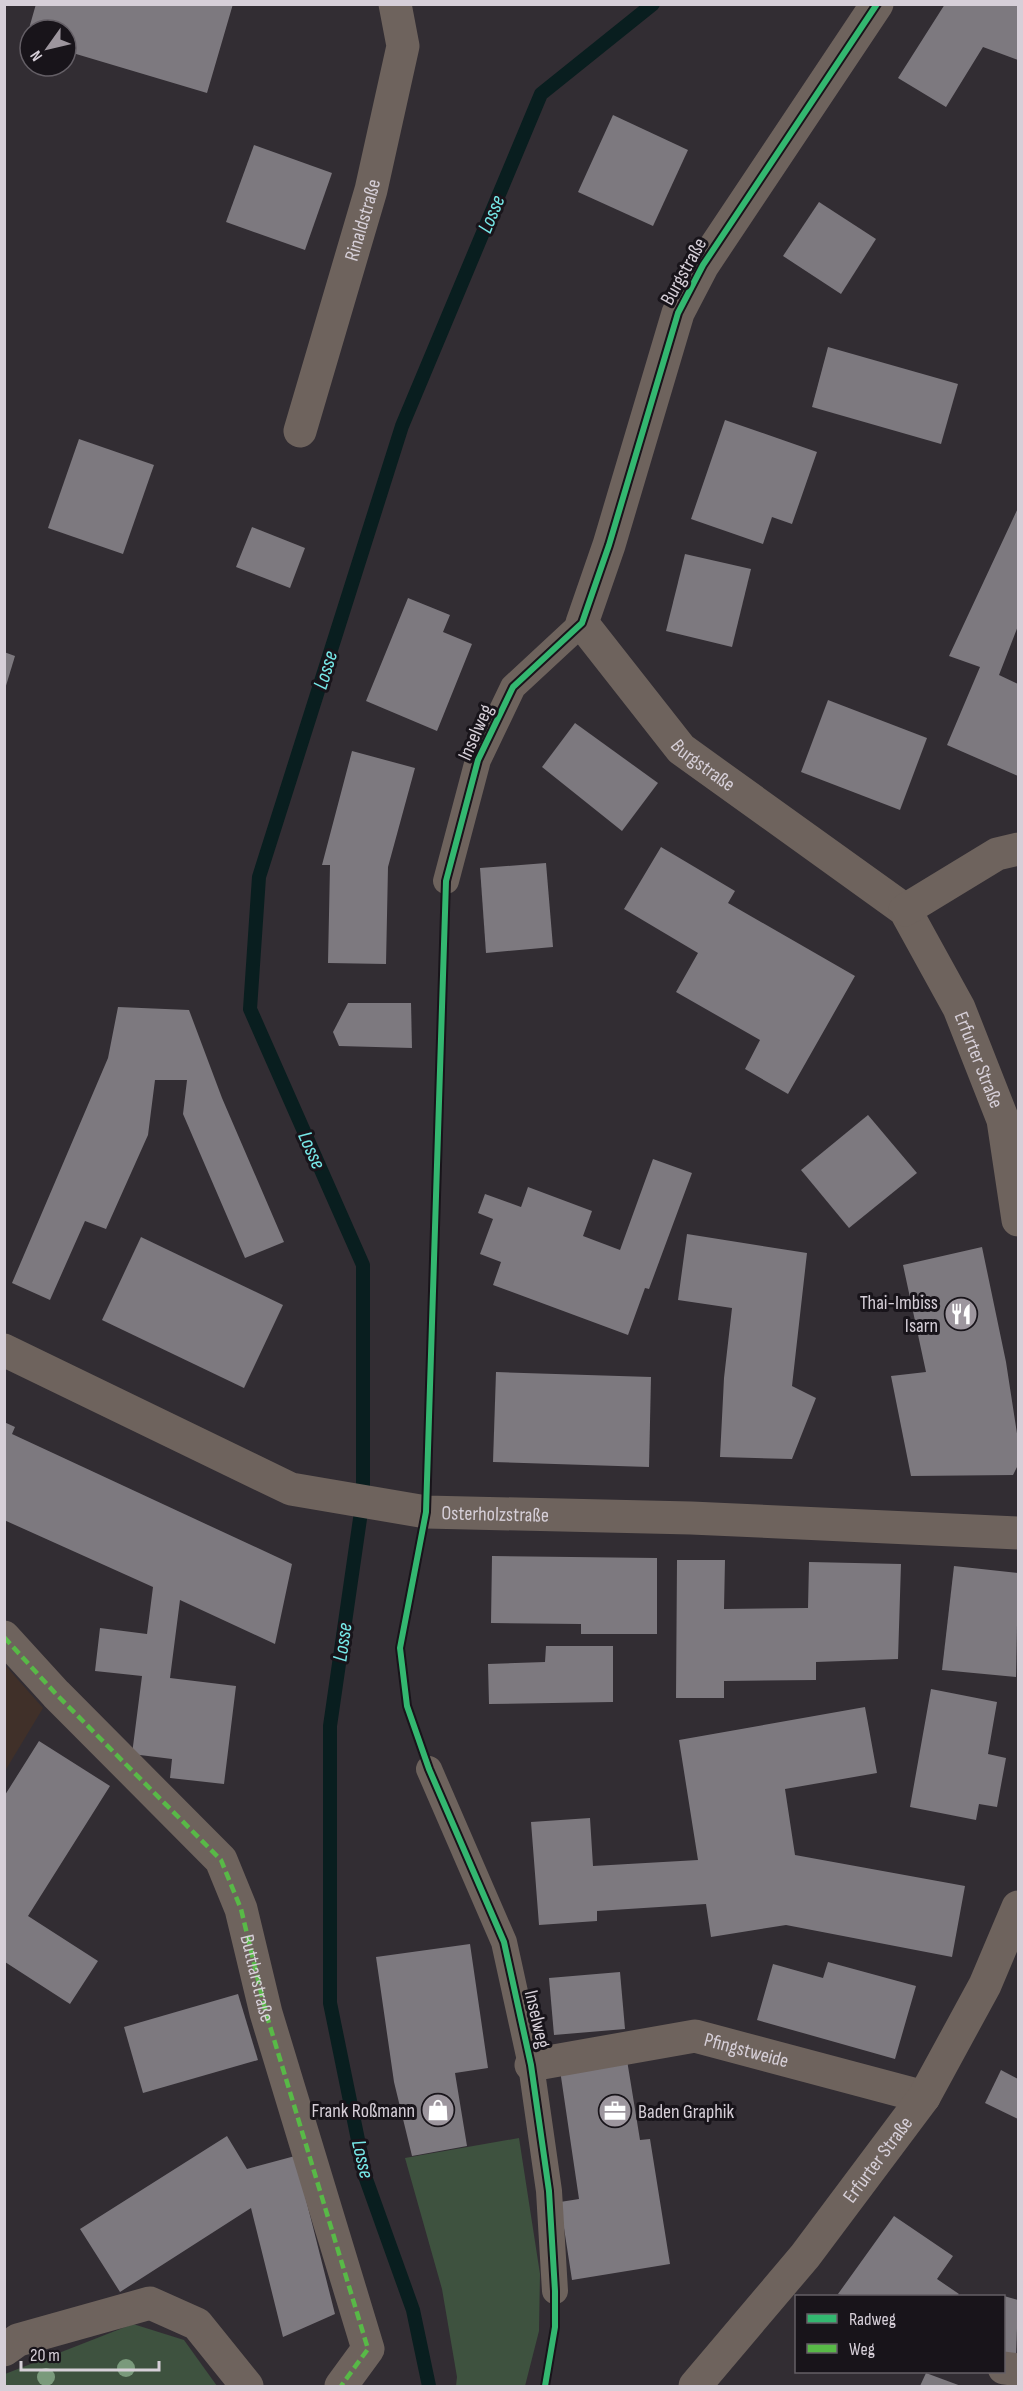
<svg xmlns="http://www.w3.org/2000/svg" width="1023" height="2391" font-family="'Sofia Sans Condensed',sans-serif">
	<rect width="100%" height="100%" fill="#322d33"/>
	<!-- education -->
	<path fill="#403029" d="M5,1665L43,1708L5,1771H4Z"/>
	<!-- green -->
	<g fill="#3e523f">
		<path d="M519,2138L540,2274L539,2331L525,2386H456L457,2377L442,2289L405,2158Z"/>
		<path d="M133,2324L184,2340L217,2386H5V2374Z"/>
	</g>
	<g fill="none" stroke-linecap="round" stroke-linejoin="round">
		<!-- stream -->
		<path stroke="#091e1f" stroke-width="14" d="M429,2386L413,2310L366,2179L330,2003V1726L363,1498V1265L250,1009L259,877L402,426L541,94L653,4"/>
	</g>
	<!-- building -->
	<g fill="#7d797f">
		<path d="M36,4H233L207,93L66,51V30H30V40L26,39Z"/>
		<path d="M945,4H1018V60L983,47L946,107L898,78Z"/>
		<path d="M613,115L688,150L653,226L578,192Z"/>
		<path d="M254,145L332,173L305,250L226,222Z"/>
		<path d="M819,202L876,239L841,294L783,256Z"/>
		<path d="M828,347L958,384L941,444L812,407Z"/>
		<path d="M725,420L817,452L792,524L772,517L763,544L691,519Z"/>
		<path d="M79,439L154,465L123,554L48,528Z"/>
		<path d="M1018,508V626L999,675L1018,684V776L947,745L980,667L949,656Z"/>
		<path d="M252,527L305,548L290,588L236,567Z"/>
		<path d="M685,554L751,569L732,647L666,631Z"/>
		<path d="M408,598L450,615L443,632L472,644L437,731L366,701Z"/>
		<path d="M4,652L15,656L5,689H4Z"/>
		<path d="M828,700L927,738L900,810L801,772Z"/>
		<path d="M575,723L658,783L622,831L542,767Z"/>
		<path d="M352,751L415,768L388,867L386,964L328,963L330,865H322Z"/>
		<path d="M661,847L735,891L728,903L855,976L788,1094L745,1069L760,1040L676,992L698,953L624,909Z"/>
		<path d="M546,863L553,947L486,953L480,868Z"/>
		<path d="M348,1003H411L412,1048L339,1046L333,1032Z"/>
		<path d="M118,1007L189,1010L222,1098L284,1242L245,1258L183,1114L187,1080H155L148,1135L106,1229L85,1221L50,1300L12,1283L108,1058Z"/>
		<path d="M868,1115L917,1173L849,1228L801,1170Z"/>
		<path d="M653,1159L692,1173L649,1289L645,1288L628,1335L493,1285L501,1262L480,1254L493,1219L478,1213L485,1194L521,1207L528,1187L592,1211L583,1236L620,1250Z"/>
		<path d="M687,1234L807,1253L792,1386L816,1398L792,1459L720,1457L724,1378L732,1308L678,1300Z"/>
		<path d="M141,1237L283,1305L244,1388L102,1320Z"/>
		<path d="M982,1247L1006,1362L1018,1440V1465L1013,1475L911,1476L891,1376L926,1372L903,1265Z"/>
		<path d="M496,1372L651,1377L649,1467L493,1462Z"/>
		<path d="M4,1422L15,1427L12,1434L292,1564L275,1644L180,1600L170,1678L236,1686L224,1784L170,1778L172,1759L132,1754L142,1676L95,1671L100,1628L147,1634L153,1587L4,1520Z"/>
		<path d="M492,1556L657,1558V1634H581V1624L491,1623Z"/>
		<path d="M677,1560H725L724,1609L808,1608L809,1562L901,1564L898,1659L816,1662V1680L724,1681V1698H676Z"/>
		<path d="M954,1566L1018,1573L1016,1677L942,1670Z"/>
		<path d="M546,1646H613V1702L489,1704L488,1664L545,1662Z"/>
		<path d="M931,1689L997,1702L988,1754L1006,1758L997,1807L979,1804L976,1820L910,1807Z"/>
		<path d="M865,1707L877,1773L785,1789L795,1855L965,1886L952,1957L786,1925L711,1937L706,1904L597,1911V1921L539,1925L531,1822L590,1818L593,1866L698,1860L679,1740Z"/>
		<path d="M39,1741L110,1786L28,1916L98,1961L70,2004L5,1962V1795Z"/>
		<path d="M470,1944L488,2068L455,2073L467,2146L412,2156L394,2082L376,1957Z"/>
		<path d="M828,1962L916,1986L895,2059L757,2020L773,1964L823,1978Z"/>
		<path d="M620,1972L625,2029L554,2035L549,1978Z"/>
		<path d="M238,1994L258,2060L143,2093L124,2027Z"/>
		<path d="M627,2060L640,2140L650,2139L670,2264L572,2280L560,2202L579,2199L560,2070Z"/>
		<path d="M1001,2070L1018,2079V2119L985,2103Z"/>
		<path d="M227,2136L247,2169L295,2156L335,2314L283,2337L251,2208L120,2292L80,2229Z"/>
		<path d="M894,2216L953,2256L937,2279L959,2294L957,2296H845L838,2294Z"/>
		<path d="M1004,2296L1018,2300L1016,2357L1004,2353Z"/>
		<path d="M926,2373L961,2386H920Z"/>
	</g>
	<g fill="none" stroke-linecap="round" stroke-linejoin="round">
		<!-- lane -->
		<g stroke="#6e635d" stroke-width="26">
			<path d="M446,881L478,760L513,687L582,623"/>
			<path d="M429,1769L504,1942L531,2065L549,2191L555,2291"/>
		</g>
		<!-- street -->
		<g stroke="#6e635d" stroke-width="33">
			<path id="s1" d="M877,4L703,265L678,313L609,545L582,623L681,749L905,910L959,1008L1003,1120L1018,1220"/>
			<path id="s2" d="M300,431L371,190L403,46L395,4"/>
			<path d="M905,910L997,854L1018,849"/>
			<path id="s3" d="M4,1350L291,1489L426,1512L691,1518L1018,1533"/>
			<path id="s4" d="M4,1637L56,1694L221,1860L241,1909L266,2013L368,2349L341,2386"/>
			<path id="s5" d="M531,2065L695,2036L924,2097"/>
			<path d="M4,2350L18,2340L150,2303L197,2324L247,2386"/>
			<path d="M1004,2368L1018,2370"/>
			<path id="s6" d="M695,2386L805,2256L924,2097L985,1985L1018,1907"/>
		</g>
		<!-- quiet -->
		<path stroke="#58b947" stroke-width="4.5" stroke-dasharray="9 4.5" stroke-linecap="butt" d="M4,1637L56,1694L221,1860L241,1909L266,2013L368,2349L341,2386"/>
		<!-- cycleway casing -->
		<g stroke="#18141a" stroke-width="10">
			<path id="cycleway" d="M545,2386L555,2327V2291L549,2191L531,2065L504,1942L429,1769L407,1706L400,1648L426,1512L446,881L478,760L513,687L582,623L609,545L678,313L703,265L877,4"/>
		</g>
		<!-- cycleway -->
		<use href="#cycleway" stroke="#33b770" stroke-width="6"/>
	</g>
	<!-- trees -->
	<g fill="#7a9a7c">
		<circle cx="126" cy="2368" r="9"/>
		<circle cx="46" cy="2377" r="9"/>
	</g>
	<!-- icons -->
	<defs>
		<g id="restaurant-disc" transform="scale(1.725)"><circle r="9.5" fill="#9d969e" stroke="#18141a"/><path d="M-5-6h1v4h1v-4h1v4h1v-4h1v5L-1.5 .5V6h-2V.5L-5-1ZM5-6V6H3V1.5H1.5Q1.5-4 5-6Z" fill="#fff"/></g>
		<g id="shop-disc" transform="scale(1.725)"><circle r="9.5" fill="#9d969e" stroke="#18141a"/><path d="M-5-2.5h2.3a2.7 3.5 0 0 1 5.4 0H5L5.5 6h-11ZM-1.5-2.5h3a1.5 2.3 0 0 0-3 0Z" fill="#fff"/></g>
		<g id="office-disc" transform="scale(1.725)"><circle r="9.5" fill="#9d969e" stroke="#18141a"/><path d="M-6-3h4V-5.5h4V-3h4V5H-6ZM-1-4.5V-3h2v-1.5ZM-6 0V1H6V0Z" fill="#fff"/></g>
	</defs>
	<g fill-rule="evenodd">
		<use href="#restaurant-disc" x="961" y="1314"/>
		<use href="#shop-disc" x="438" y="2110"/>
		<use href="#office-disc" x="615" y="2111"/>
	</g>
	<g text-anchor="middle" stroke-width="6" stroke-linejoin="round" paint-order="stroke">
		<!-- street labels -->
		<g font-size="20" fill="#d6cfd8" stroke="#18141a">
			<text dy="7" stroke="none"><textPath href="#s2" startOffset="220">Rinaldstraße</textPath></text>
			<text transform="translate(683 271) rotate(-61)" y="7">Burgstraße</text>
			<text transform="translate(475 732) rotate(-66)" y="7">Inselweg</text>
			<text dy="7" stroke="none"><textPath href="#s1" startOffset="880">Burgstraße</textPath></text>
			<text dy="7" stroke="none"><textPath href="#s1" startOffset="1296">Erfurter Straße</textPath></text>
			<text dy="7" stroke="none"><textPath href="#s3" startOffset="525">Osterholzstraße</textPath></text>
			<text dy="7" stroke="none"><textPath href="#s4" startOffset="435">Buttlarstraße</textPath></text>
			<text transform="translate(538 2019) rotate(77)" y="7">Inselweg</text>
			<text dy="7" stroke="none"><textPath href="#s5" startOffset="220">Pfingstweide</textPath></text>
			<text dy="7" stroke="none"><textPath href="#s6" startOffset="291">Erfurter Straße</textPath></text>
		</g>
		<!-- poi labels -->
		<g font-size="20" fill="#d6cfd8" stroke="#18141a" text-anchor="end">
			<text x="938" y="1309">Thai-Imbiss<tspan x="938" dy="23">Isarn</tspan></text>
			<text x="415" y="2117">Frank Roßmann</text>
			<text x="638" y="2118" text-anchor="start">Baden Graphik</text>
		</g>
		<!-- water labels -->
		<g font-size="21" font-style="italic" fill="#77e9e9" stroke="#18141a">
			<text transform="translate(491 214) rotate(-67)" y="7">Losse</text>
			<text transform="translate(325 670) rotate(-73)" y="7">Losse</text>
			<text transform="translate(312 1150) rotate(66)" y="7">Losse</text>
			<text transform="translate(342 1642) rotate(-82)" y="7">Losse</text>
			<text transform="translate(363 2159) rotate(77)" y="7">Losse</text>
		</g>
	</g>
	<!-- border -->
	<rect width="1023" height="2391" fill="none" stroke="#d6cfd8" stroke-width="12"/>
	<!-- legend -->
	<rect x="795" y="2295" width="210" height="78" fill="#18141a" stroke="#645f66" stroke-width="1.5"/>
	<rect x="807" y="2314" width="30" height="9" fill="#33b770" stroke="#645f66" stroke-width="1.5"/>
	<text x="849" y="2325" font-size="18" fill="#d6cfd8">Radweg</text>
	<rect x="807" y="2344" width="30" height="9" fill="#58b947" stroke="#645f66" stroke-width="1.5"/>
	<text x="849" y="2355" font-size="18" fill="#d6cfd8">Weg</text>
	<!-- north arrow -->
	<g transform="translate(48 48) rotate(236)"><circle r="28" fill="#18141a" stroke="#645f66" stroke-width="1.5"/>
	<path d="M0-4.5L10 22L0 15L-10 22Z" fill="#9d969e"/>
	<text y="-9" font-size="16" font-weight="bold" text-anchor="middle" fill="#d6cfd8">N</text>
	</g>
	<!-- scale -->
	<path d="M21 2361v9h138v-9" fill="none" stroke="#d6cfd8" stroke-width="3"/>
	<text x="30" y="2361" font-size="18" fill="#d6cfd8" stroke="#18141a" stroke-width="4.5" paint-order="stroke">20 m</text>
</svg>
